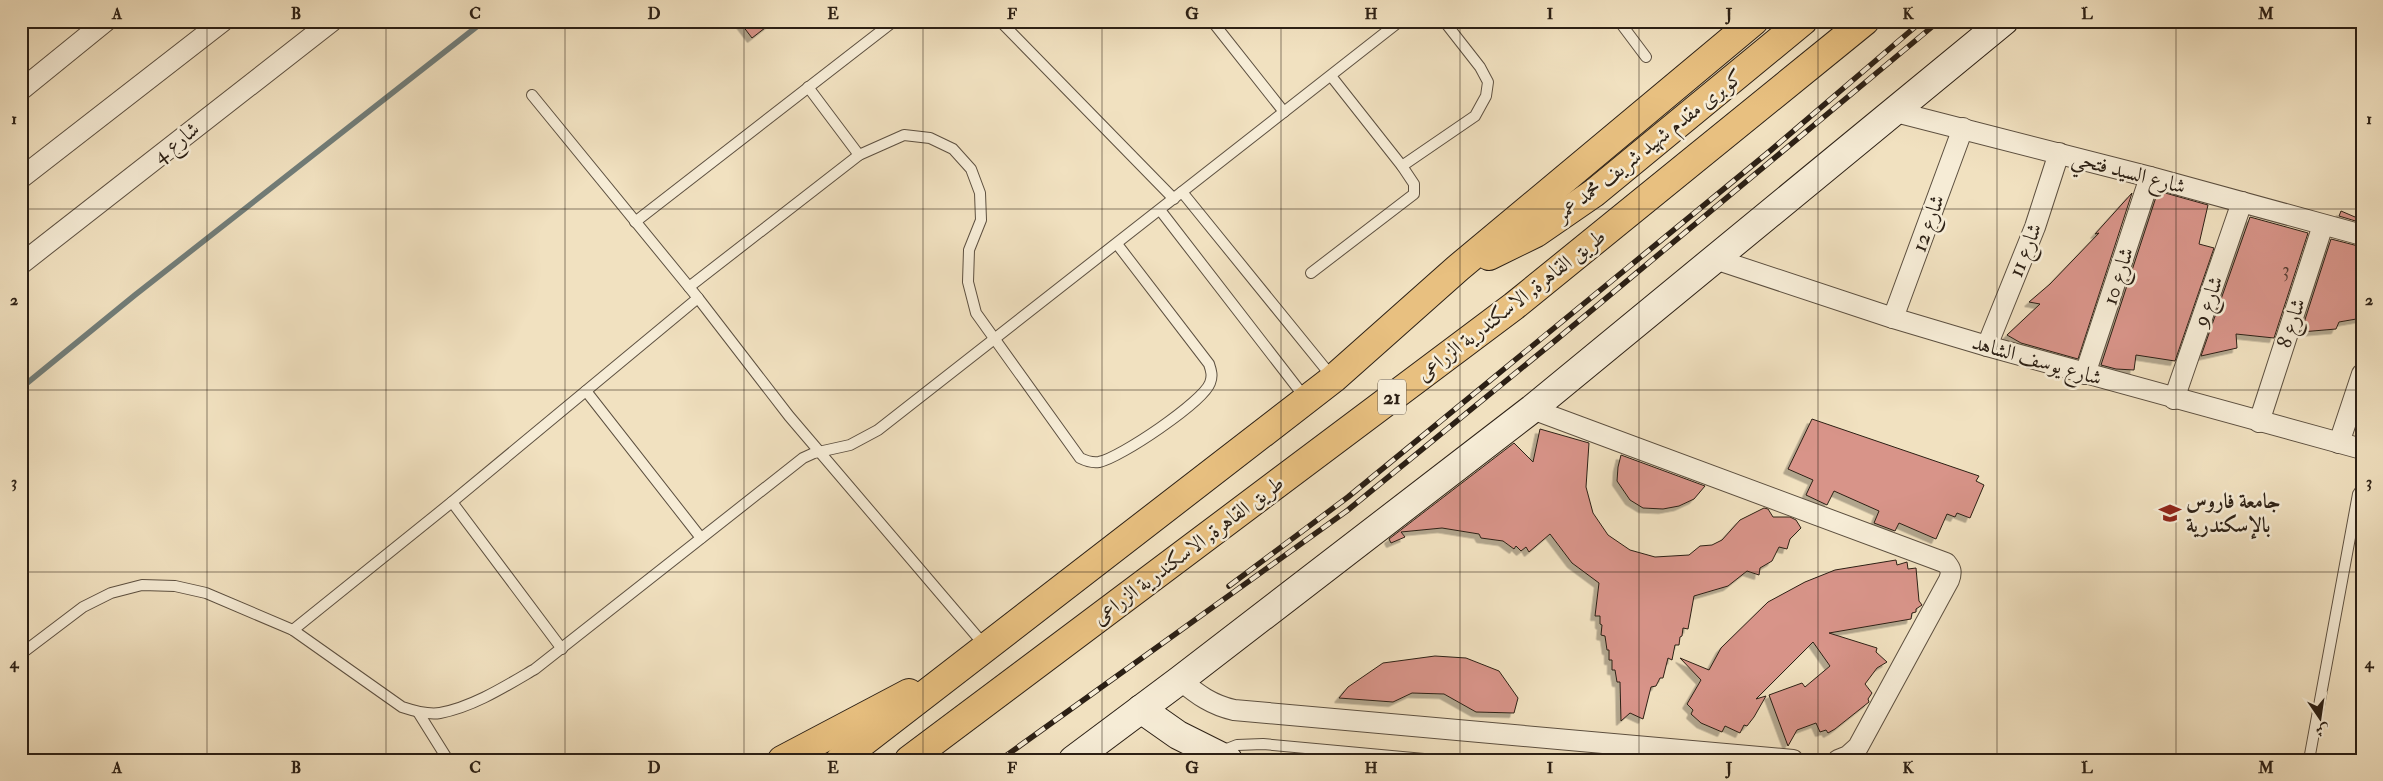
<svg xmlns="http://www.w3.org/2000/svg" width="2383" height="781" font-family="'IM FELL Double Pica',Amiri,serif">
	<defs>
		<filter id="shadow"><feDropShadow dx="-4.5" dy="4.5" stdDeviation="0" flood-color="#0004"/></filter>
	</defs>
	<rect width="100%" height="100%" fill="#f1e1c0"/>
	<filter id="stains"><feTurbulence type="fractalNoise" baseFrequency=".004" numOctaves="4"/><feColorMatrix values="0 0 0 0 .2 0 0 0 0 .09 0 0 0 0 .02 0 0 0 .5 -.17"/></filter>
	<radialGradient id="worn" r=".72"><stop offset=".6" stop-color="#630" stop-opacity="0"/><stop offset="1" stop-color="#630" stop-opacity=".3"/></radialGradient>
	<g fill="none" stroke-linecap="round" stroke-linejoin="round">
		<!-- stream -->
		<path stroke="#717d79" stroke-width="5.5" d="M21,388L135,295L484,21"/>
	</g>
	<!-- building -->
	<g fill="#d89489" stroke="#2c2015" filter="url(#shadow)">
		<path d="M739,21H774L752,38Z"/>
		<path d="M2158,191L2208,205L2199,244L2214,248L2175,361L2136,355L2134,370L2116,369L2101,365Z"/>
		<path d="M2132,193L2078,359L2021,343L2007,335L2040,304L2029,302L2050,284L2099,233L2095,234Z"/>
		<path d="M2341,211L2362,220V223L2339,216Z"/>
		<path d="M2250,217L2308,233L2274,338L2236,334L2237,348L2201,356Z"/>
		<path d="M2331,239L2362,247V318L2339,322L2336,329L2301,332Z"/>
		<path d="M1812,419L1979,476L1976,481L1984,485L1970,518L1957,513L1955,517L1947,514L1936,539L1899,523L1895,531L1874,523L1879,511L1834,491L1827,505L1806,495L1813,480L1788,469Z"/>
		<path d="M1540,429L1589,443L1586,487L1593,513L1608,535L1630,550L1655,557L1689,555L1700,546L1712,545L1722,540L1740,520L1764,508L1768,509L1773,517H1790L1796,520L1801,528L1790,539L1787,549L1779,547L1772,561L1760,568L1759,575L1747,571L1728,586L1694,596L1688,629L1683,628L1682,636L1680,637L1679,645H1675L1672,660L1668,658L1663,678H1660L1656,686L1651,687L1643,719L1630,713L1621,721L1620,682H1617L1615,670H1612V660H1609V650H1607L1605,636L1601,635L1602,625L1600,624V616H1595L1599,583L1572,563L1550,534L1529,552L1526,547L1521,551L1516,546L1514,549L1503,541L1481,538L1479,534L1442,528L1401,532L1405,537L1391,543L1389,539L1514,443L1533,462Z"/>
		<path d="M1621,455L1705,486L1694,499L1679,506L1663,509L1643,508L1630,500L1617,481L1618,467Z"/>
		<path d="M1896,560L1897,565L1907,562L1908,569L1916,568L1919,601L1922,605L1916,609V612L1912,613L1911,619L1829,633L1877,648L1876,652L1887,662L1877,668L1865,684L1872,693L1868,699L1869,702L1835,729L1828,733L1826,730L1820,732L1816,723L1797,730L1788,746L1769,695L1802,683L1805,687L1830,666L1813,642L1756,699L1766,696L1754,717L1747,726L1744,725L1740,733L1725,726L1722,732L1701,723L1691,714L1693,710L1687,704L1701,680L1680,658L1709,670L1721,648L1768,602L1805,582L1835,570Z"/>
		<path d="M1435,656L1466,658L1499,671L1518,698L1514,713L1476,712L1444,694L1412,693L1393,702L1339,698L1348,687L1383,663Z"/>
	</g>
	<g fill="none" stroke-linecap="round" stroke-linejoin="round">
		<!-- lane casing -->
		<g stroke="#5d5040" stroke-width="12">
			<g id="lane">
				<path d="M1000,21L1174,199"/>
				<path d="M1212,21L1284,112"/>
				<path d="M1619,21L1646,57"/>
				<path d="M808,87L859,155"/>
				<path d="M532,95L698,298L789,416L986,647"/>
				<path d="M1402,166L1475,116L1486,96L1488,82L1480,67L1444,21"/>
				<path d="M1182,192L1333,378"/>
				<path d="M1160,210L1306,399"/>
				<path d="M635,222L894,21"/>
				<path d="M1311,273L1414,194V184L1402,166L1331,76"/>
				<path d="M689,287L859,155L904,135L930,138L953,149L971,169L980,193L981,220L969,250L968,282L976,313L1080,458C1086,461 1092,463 1099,462C1120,458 1203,402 1210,383C1213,376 1211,370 1209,364L1117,244"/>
				<path d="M586,391L701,538"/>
				<path d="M452,502L562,649"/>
				<path d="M293,630L452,502L698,298"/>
				<path d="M21,654L83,607L111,593L142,585L175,586L206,593L293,630L402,707C414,711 428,715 440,713C473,707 506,686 535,669L803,458L814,453L850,445L878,430L1400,21"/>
				<path d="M418,712L448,760"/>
				<path d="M1219,752L1237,745L1263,744L1435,760"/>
				<path d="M2309,760L2358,494L2362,488"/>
			</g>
		</g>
		<!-- street casing -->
		<g stroke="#5d5040" stroke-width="22">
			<g id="street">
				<path d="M21,90L106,21"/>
				<path d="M1896,112L2150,177L2362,235"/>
				<path d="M21,178L223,21"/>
				<path d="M1715,259L1893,318L1987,346L2362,449"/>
				<path d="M21,264L332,21"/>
				<path d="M1893,318L1963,128"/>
				<path d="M1987,346L2035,227L2059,153"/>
				<path d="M2085,374L2150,177"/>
				<path d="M2174,399L2242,202"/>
				<path d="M1532,409L1946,563C1951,569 1952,572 1949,580L1858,747L1848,756L1838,760"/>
				<path d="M2259,422L2323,225"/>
				<path d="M2339,443L2362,374"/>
				<path d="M1180,680C1198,695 1212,705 1234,710L1793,760"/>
			</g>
		</g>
		<!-- secondary casing -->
		<g stroke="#2c2015" stroke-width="30">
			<g id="secondary">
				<path d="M1141,709L1178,735L1228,760"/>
				<path d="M1073,760L1180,680L1532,409L2004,21"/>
			</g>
		</g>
		<!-- highway casing -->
		<g stroke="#2c2015" stroke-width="30">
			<g id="highway">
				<path d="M1489,256L1536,233L1594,193L1803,21"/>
				<path d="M782,760L909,693"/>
				<path d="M840,760L1333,379L1458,268L1754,21"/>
				<path d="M909,760L1514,306L1865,21"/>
			</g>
		</g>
		<!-- lane -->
		<use href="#lane" stroke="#f6ecd6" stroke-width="10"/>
		<!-- street -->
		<use href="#street" stroke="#f6ecd6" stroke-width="20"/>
		<!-- secondary -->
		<use href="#secondary" stroke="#f6ecd6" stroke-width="28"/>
		<!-- highway -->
		<use href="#highway" stroke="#e8c080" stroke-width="28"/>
		<!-- rail casing -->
		<g stroke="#2c2015" stroke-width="5.5">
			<g id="rail">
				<path d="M1229,586L1348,497L1770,151L1922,21"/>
				<path d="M1000,760L1348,510L1556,340L1939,21"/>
			</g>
		</g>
		<!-- rail -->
		<use href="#rail" stroke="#f6ecd6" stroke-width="4" stroke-dasharray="11" stroke-linecap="butt"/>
	</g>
	<!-- grid -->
	<path fill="none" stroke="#2c2015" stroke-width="1" stroke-opacity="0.55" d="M207,21V760M386,21V760M565,21V760M744,21V760M923,21V760M1102,21V760M1281,21V760M1460,21V760M1639,21V760M1818,21V760M1997,21V760M2176,21V760M21,209H2362M21,390H2362M21,572H2362"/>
	<!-- icons -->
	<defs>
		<g id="university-bare" transform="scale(1.725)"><path d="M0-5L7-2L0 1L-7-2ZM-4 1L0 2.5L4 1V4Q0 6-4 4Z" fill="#8f2418" stroke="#f6ecd6" stroke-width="2.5" paint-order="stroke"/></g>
	</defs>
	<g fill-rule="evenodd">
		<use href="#university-bare" x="2170" y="513"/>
	</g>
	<g text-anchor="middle" stroke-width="5" stroke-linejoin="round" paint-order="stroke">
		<!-- number labels -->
		<g font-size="19" fill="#573d32">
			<text x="2286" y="276">3</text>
		</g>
		<!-- shield labels -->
		<rect fill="#f6ecd6" stroke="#695d4f" stroke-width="1" x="1378" y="379.5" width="28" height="35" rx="4"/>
		<g font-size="20" font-weight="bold" fill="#2c2015">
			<text x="1392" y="404">21</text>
		</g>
		<!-- street labels -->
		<g font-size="21" fill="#2c2015" stroke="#f6ecd6">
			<text transform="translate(176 142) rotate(-38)" y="7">شارع 4</text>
			<text transform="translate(1649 145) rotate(-38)" y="7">كوبرى مقدم شهيد شريف محمد عمر</text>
			<text transform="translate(2129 172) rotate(15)" y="7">شارع السيد فتحي</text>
			<text transform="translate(1928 223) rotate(-70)" y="7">شارع 12</text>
			<text transform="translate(2025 250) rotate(-68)" y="7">شارع 11</text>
			<text transform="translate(2118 276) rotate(-72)" y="7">شارع 10</text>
			<text transform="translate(2208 301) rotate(-71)" y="7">شارع 9</text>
			<text transform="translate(1511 305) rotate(-38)" y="7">طريق القاهرة, الاسكندرية الزراعى</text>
			<text transform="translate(2291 323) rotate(-72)" y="7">شارع 8</text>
			<text transform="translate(2037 360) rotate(16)" y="7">شارع يوسف الشاهد</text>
			<text transform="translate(1188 550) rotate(-37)" y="7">طريق القاهرة, الاسكندرية الزراعى</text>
		</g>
		<!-- poi labels -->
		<g font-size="21" font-weight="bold" fill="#2c2015" stroke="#f6ecd6" text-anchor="start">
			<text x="2186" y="508">جامعة فاروس<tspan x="2186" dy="24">بالإسكندرية</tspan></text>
		</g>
	</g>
	<!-- margin -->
	<rect width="2383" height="781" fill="none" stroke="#f1e1c0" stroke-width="55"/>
	<!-- north arrow -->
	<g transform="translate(2320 718) rotate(167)" stroke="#f6ecd6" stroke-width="4" paint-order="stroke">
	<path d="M0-4L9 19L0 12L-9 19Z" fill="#2c2015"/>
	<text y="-8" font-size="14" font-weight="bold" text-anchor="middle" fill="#2c2015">ش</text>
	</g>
	<rect x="28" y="28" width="2328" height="726" fill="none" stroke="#2c2015" stroke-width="2"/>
	<g font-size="16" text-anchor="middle" font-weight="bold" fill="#2c2015">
		<text x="117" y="19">A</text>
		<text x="296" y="19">B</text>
		<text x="475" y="19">C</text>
		<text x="654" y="19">D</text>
		<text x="833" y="19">E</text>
		<text x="1012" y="19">F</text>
		<text x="1192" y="19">G</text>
		<text x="1371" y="19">H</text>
		<text x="1550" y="19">I</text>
		<text x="1729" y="19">J</text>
		<text x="1908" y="19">K</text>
		<text x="2087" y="19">L</text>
		<text x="2266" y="19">M</text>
		<text x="14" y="124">1</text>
		<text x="2369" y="124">1</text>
		<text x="14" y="305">2</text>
		<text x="2369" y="305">2</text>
		<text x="14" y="487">3</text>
		<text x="2369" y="487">3</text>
		<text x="14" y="668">4</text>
		<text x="2369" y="668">4</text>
		<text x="117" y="773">A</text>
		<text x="296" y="773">B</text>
		<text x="475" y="773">C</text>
		<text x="654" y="773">D</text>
		<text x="833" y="773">E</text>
		<text x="1012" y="773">F</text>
		<text x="1192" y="773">G</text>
		<text x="1371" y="773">H</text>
		<text x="1550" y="773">I</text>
		<text x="1729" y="773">J</text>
		<text x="1908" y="773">K</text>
		<text x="2087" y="773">L</text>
		<text x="2266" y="773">M</text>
	</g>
	<rect width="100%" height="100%" filter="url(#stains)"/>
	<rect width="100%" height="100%" fill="url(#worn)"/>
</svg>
